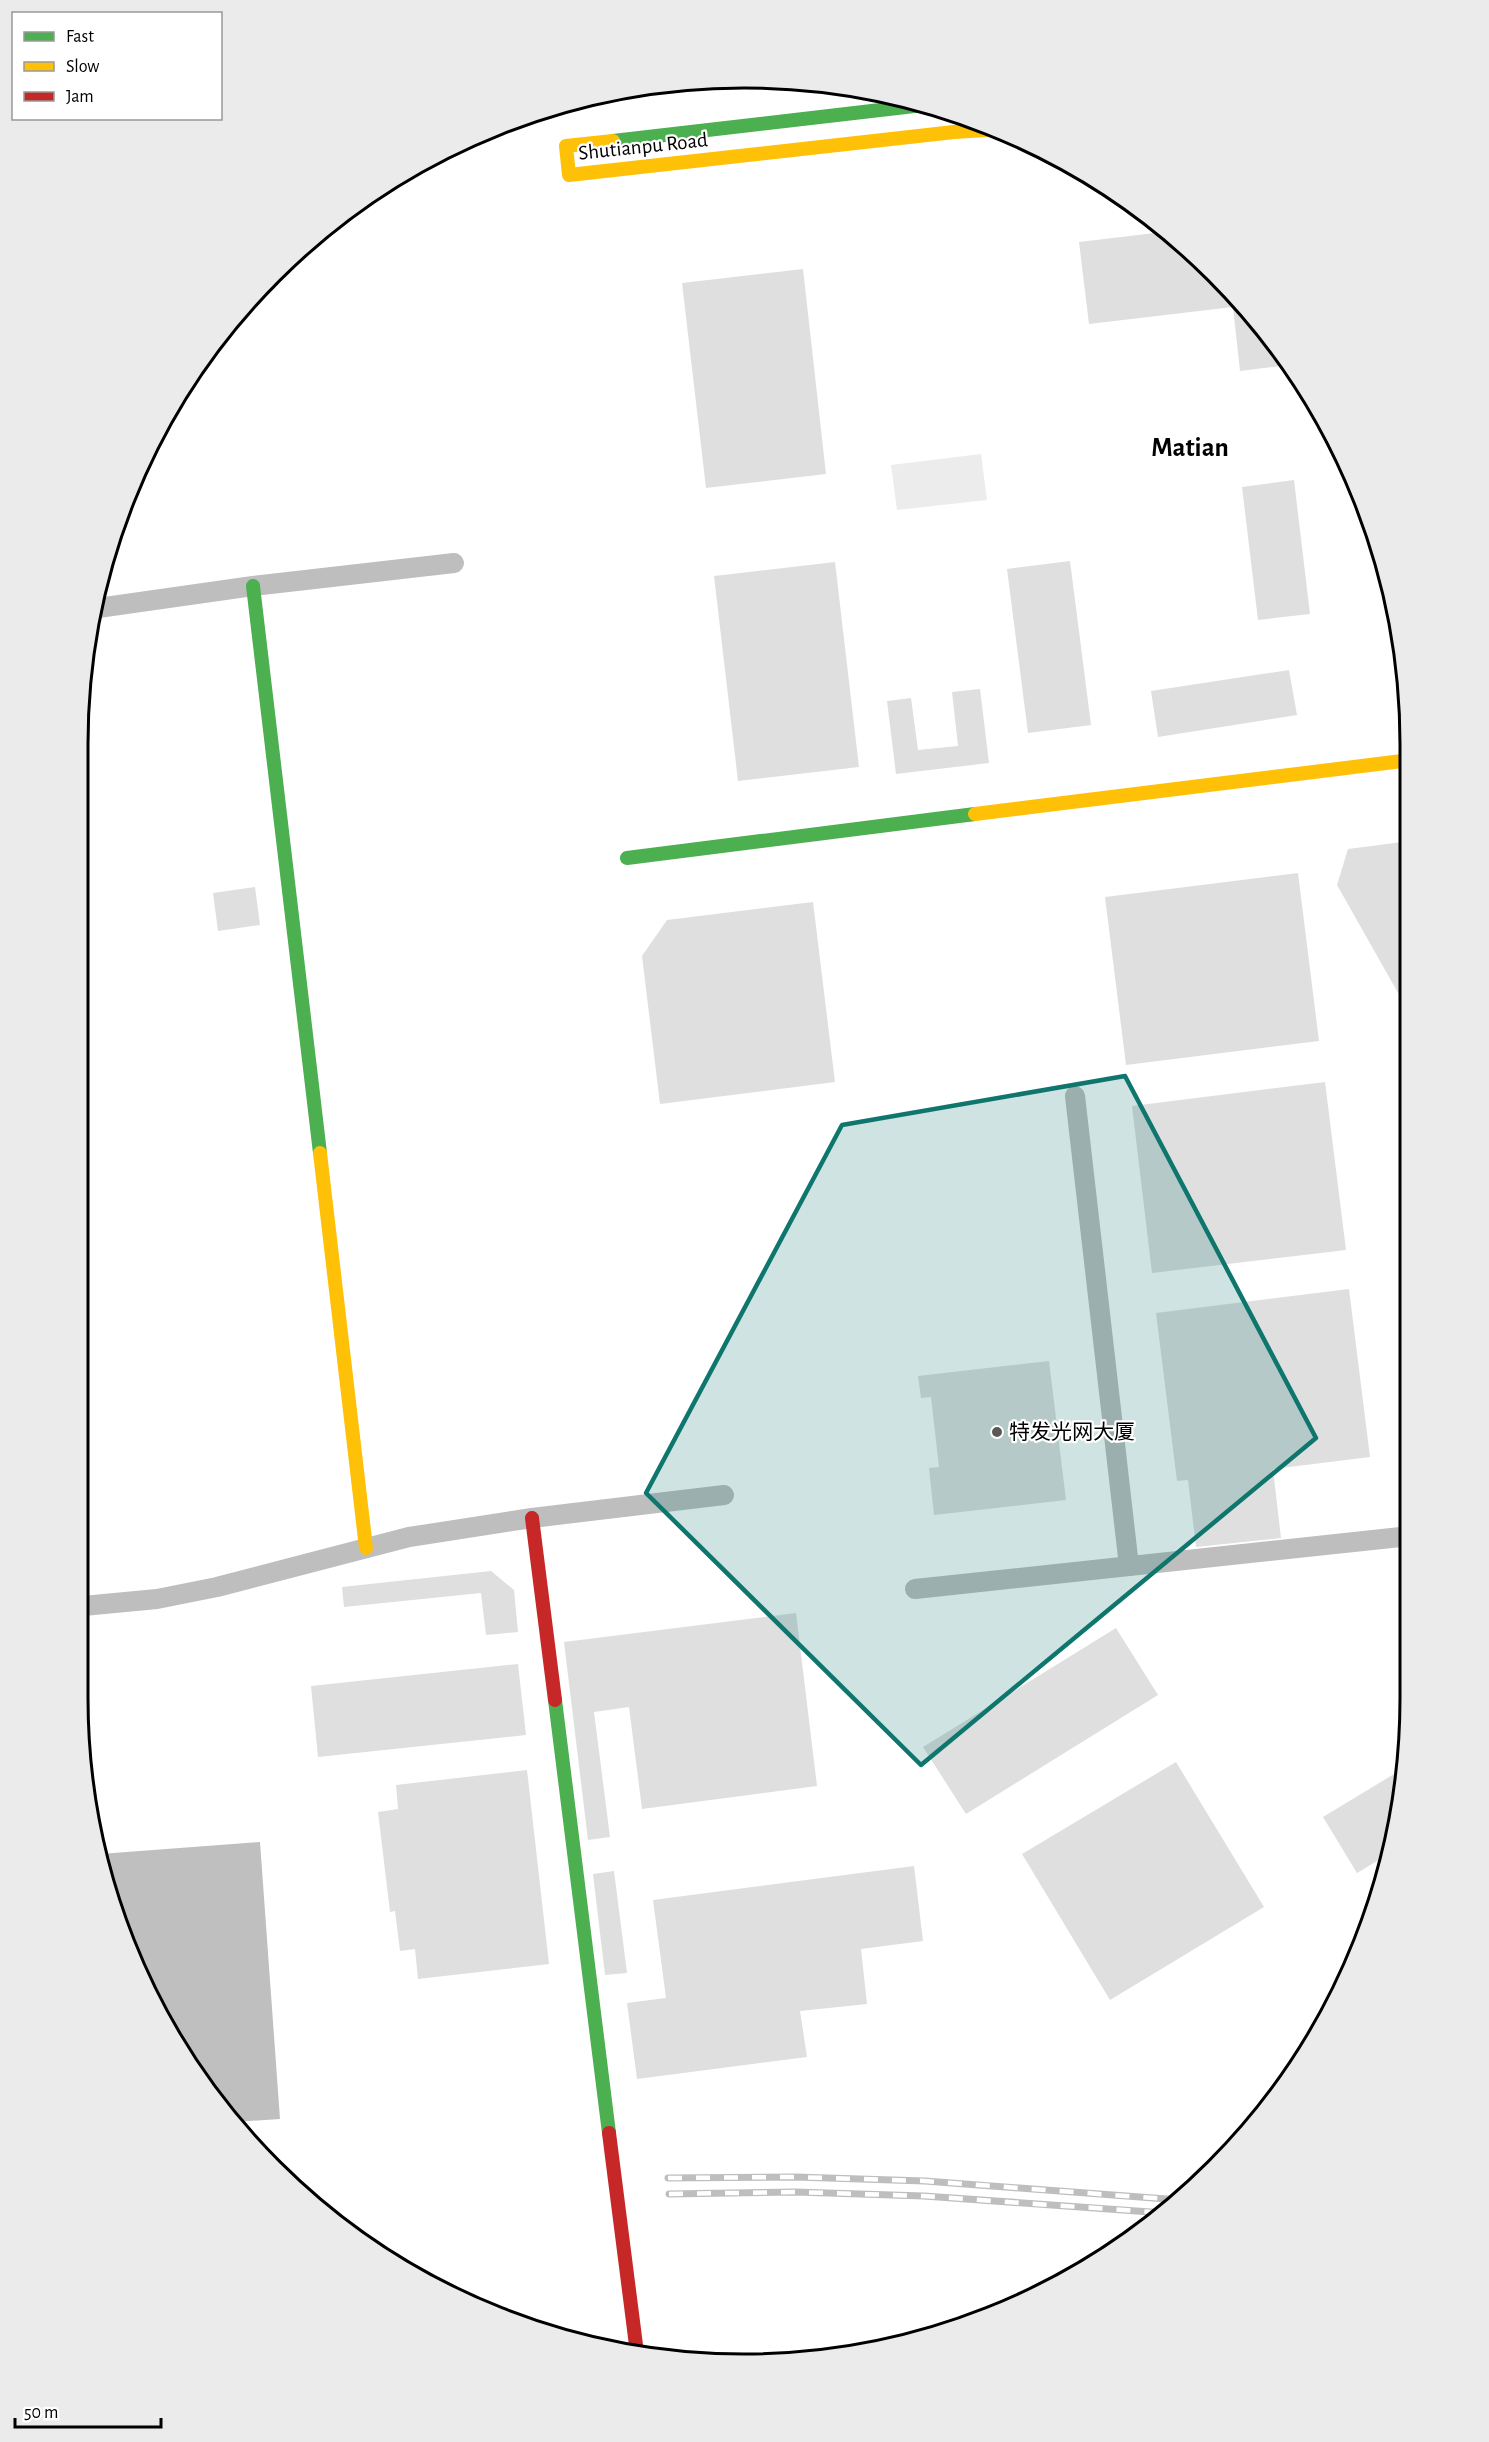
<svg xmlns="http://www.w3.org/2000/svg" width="1489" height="2442" font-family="'Alegreya Sans','Noto Sans SC',sans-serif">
	<rect width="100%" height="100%" fill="#fff"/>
	<!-- green -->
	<path fill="#ececec" d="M981,454L987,500L897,510L891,465Z"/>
	<!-- water -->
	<path fill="#bfbfbf" d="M260,1842L280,2119L235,2122L216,2103L147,1993L113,1911L100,1854Z"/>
	<!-- building -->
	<g fill="#dfdfdf">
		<path d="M1163,232L1245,305L1288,365L1240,371L1233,307L1089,324L1079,242Z"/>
		<path d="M803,269L826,474L706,488L682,283Z"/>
		<path d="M1294,480L1310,614L1258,620L1242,487Z"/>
		<path d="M1070,561L1091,725L1028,733L1007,569Z"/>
		<path d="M835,562L859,767L738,781L714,576Z"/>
		<path d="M1289,670L1297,715L1158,737L1151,691Z"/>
		<path d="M980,689L989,763L896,774L887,701L911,698L918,750L958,746L952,692Z"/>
		<path d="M1410,841V1014L1337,885L1348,849Z"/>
		<path d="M1298,873L1319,1041L1126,1065L1105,897Z"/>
		<path d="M255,887L260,925L218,931L213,893Z"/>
		<path d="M813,902L835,1082L660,1104L642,956L667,920Z"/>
		<path d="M1325,1082L1346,1250L1152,1273L1132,1106Z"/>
		<path d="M1349,1289L1370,1457L1273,1469L1281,1538L1196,1547L1188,1480L1177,1481L1156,1313Z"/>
		<path d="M1049,1361L1066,1500L934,1515L929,1468L939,1467L931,1397L921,1398L918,1376Z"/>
		<path d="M491,1571L514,1590L518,1632L486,1635L481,1593L344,1607L342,1587Z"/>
		<path d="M796,1613L817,1786L642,1809L629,1707L594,1712L610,1837L588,1840L564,1642Z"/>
		<path d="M1116,1628L1158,1695L966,1814L923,1747Z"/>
		<path d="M518,1664L526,1735L318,1757L311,1686Z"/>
		<path d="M1176,1762L1264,1907L1110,2000L1022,1854Z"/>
		<path d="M1404,1768L1387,1855L1357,1873L1323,1817Z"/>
		<path d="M527,1770L549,1964L418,1979L415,1949L400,1951L395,1911L390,1912L378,1812L398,1809L396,1785Z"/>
		<path d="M914,1866L923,1941L861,1949L867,2004L800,2011L807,2057L637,2079L627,2003L666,1998L653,1900Z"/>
		<path d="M614,1871L627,1973L605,1975L593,1874Z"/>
	</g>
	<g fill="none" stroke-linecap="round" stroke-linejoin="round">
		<!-- street -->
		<g stroke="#bebebe" stroke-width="20">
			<path d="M98,608L253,586L454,563"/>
			<path d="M1075,1096L1129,1566"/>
			<path d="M915,1589L1410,1536"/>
			<path d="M83,1606L157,1599L217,1587L409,1537L532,1518L724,1495"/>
		</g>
		<!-- fast -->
		<g stroke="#4caf50" stroke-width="14">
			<path d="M613,141L923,105"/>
			<path d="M253,586L320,1153"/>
			<path d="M627,858L975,814"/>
			<path d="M555,1700L609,2133"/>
		</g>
		<!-- slow -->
		<g stroke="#ffc107" stroke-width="14">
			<path d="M613,141L566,146L569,175L954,132L1001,129"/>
			<path d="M975,814L1410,760"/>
			<path d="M320,1153L366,1548"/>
		</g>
		<!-- jam -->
		<g stroke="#c62828" stroke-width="14">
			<path d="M532,1518L555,1700"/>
			<path d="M609,2133L637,2353"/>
		</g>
		<!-- rail casing -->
		<g stroke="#bebebe" stroke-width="7">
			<g id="rail">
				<path d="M668,2178L795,2177L925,2181L1180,2200"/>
				<path d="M669,2194L795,2192L924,2196L1165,2213"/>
			</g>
		</g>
		<!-- rail -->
		<use href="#rail" stroke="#fff" stroke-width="4.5" stroke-dasharray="14" stroke-linecap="butt"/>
	</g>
	<!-- marked area -->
	<path fill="#0f766e" fill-opacity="0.2" stroke="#0f766e" stroke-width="4.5" stroke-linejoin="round" d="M1125,1076L1316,1438L921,1765L646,1493L842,1125Z"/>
	<!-- markers -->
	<circle fill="#595959" stroke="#fff" stroke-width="2" cx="997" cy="1432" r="6"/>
	<g text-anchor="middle" stroke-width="4.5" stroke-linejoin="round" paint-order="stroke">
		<!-- street labels -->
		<g font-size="21" fill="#000" stroke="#fff">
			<text transform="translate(643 146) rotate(-6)" y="7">Shutianpu Road</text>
		</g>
		<!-- poi labels -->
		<g font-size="21" fill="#000" stroke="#fff" text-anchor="start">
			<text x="1009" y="1439">特发光网大厦</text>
		</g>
		<!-- district labels -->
		<g font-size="27" font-weight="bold" fill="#000" stroke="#fff">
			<text x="1190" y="456">Matian</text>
		</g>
	</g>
	<!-- crop -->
	<path d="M0 0H1489V2442H0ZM744 88H744A656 656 0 0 1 1400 744V1698A656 656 0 0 1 744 2354H744A656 656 0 0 1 88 1698V744A656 656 0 0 1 744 88Z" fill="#ebebeb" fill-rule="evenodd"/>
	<path fill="none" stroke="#000" stroke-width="3" d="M744 88H744A656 656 0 0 1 1400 744V1698A656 656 0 0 1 744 2354H744A656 656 0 0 1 88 1698V744A656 656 0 0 1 744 88Z"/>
	<!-- legend -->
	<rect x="12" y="12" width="210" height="108" fill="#ffffff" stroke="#999999" stroke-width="1.5"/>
	<rect x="24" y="32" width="30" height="9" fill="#4caf50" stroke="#999999" stroke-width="1.5"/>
	<text x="66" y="42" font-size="18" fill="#000000">Fast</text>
	<rect x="24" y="62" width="30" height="9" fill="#ffc107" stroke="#999999" stroke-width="1.5"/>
	<text x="66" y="72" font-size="18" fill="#000000">Slow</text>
	<rect x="24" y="92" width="30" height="9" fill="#c62828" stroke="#999999" stroke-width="1.5"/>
	<text x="66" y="102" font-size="18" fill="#000000">Jam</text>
	<!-- scale -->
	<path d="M15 2418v9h146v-9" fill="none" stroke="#000000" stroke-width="3"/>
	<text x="24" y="2418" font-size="18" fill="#000000" stroke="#ffffff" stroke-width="4.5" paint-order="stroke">50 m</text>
</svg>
